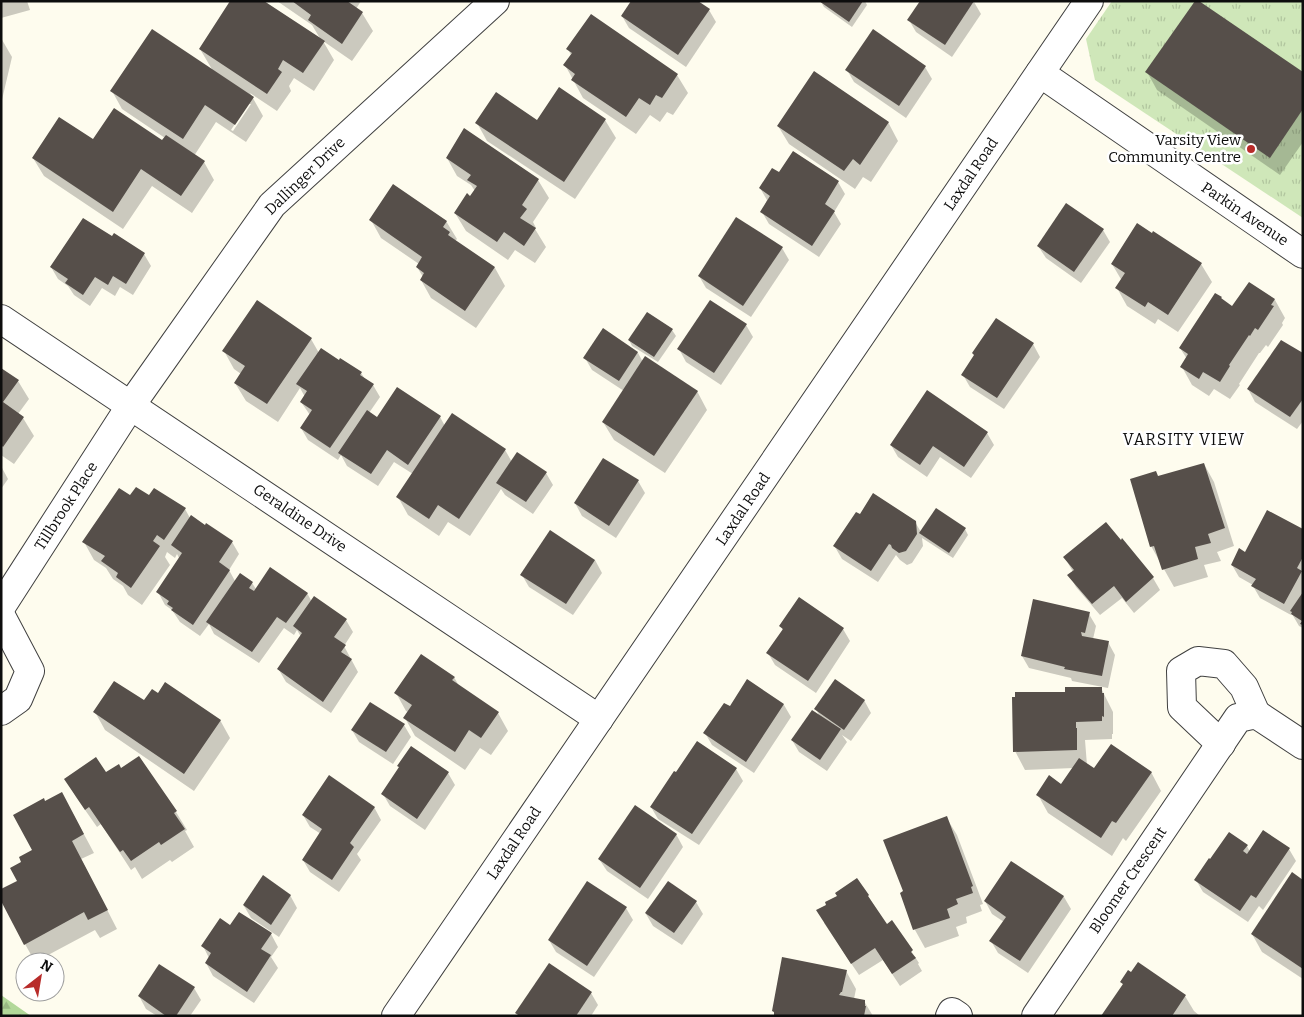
<svg xmlns="http://www.w3.org/2000/svg" width="1304" height="1017" font-family="Bitter,serif">
	<defs>
		<pattern id="forest-firs" width="22" height="20" patternUnits="userSpaceOnUse" patternTransform="scale(1.25)"><rect width="22" height="20" fill="#b2d899"/><path d="M5 1l3.5 6h-7zM16 11l3.5 6h-7z" fill="#98b883"/></pattern>
		<pattern id="park-tufts" width="24" height="20" patternUnits="userSpaceOnUse" patternTransform="scale(1.25)"><rect width="24" height="20" fill="#cfe7b9"/><path d="M3 7l-1-3M5 7V3M7 7l1-3M15 17l-1-3M17 17v-4M19 17l1-3" fill="none" stroke="#b1c59e"/></pattern>
	</defs>
	<rect width="100%" height="100%" fill="#fefcee"/>
	<!-- forest -->
	<path fill="url(#forest-firs)" d="M1,995L31,1016H1Z"/>
	<!-- park -->
	<path fill="url(#park-tufts)" d="M1112,1H1303V218L1095,80L1086,39Z"/>
	<!-- shadow -->
	<g fill="#0003" fill-rule="evenodd">
		<path d="M1,1H27L30,10L1,18Z"/>
		<path d="M277,1H361L356,9L362,13L373,31L352,61L323,41L334,60L314,91L294,78L289,86L291,91L277,111L250,93L263,116L246,142L216,122L194,156L204,162L214,180L192,213L152,186L123,229L44,176L33,158L93,141L163,142L165,138L122,109L112,91L213,71L200,49L321,40L312,25ZM248,104H251L233,131L231,130Z"/>
		<path d="M865,1L867,5L852,27L824,7L821,2Z"/>
		<path d="M974,2L981,14L952,57L916,32L909,20Z"/>
		<path d="M709,10L716,22L686,67L629,28L622,16Z"/>
		<path d="M591,16L677,75L688,93L673,115L667,112L660,122L650,115L636,134L583,98L565,65L571,55L568,49Z"/>
		<path d="M1,38L12,57L1,104Z"/>
		<path d="M925,67L932,79L906,118L854,82L847,70Z"/>
		<path d="M1147,72L1303,73V142L1280,175L1157,90Z"/>
		<path d="M605,120L616,138L575,199L487,141L477,123Z"/>
		<path d="M888,122L898,141L871,182L863,177L855,189L789,144L778,126Z"/>
		<path d="M794,152L838,182L845,194L834,212L841,224L819,257L769,224L762,212L767,200L760,188L779,174Z"/>
		<path d="M447,158L538,180L549,198L533,222L536,228L535,229L546,247L535,263L515,250L508,260L466,231L455,213L475,191L471,185L457,176Z"/>
		<path d="M371,220L446,221L457,239L455,241L495,268L505,286L476,328L431,298L421,280L423,277L417,267L419,264L381,238Z"/>
		<path d="M1103,230L1110,242L1081,283L1046,258L1038,246Z"/>
		<path d="M114,235L144,254L151,266L133,295L120,287L115,296L102,288L90,306L74,295L68,286L58,279L51,267L112,238Z"/>
		<path d="M782,248L789,260L751,317L706,288L699,276Z"/>
		<path d="M1112,264H1201L1212,282L1178,332L1158,319L1155,324L1127,306L1117,288L1122,281Z"/>
		<path d="M1249,283L1275,300L1285,318L1282,323L1283,325L1268,347L1266,345L1260,353H1259L1239,384L1240,385L1230,399L1214,389L1209,396L1192,385L1182,367L1187,359L1180,348L1221,297L1223,302L1233,308Z"/>
		<path d="M996,320L1033,344L1040,357L1004,409L970,387L963,375Z"/>
		<path d="M746,325L753,337L721,385L686,362L679,349Z"/>
		<path d="M603,330L638,353L643,362L697,391L707,410L665,473L614,440L603,422L624,391L592,370L585,358Z"/>
		<path d="M672,330L676,336L658,362L632,346L629,340Z"/>
		<path d="M311,339L319,353L361,373L365,379L373,385L380,397L369,413L377,419L440,417L445,426L505,450L512,462L546,473L553,485L533,514L505,495L501,489L470,536L448,522L439,536L408,515L398,497L413,474L394,462L378,486L347,466L341,455L338,460L308,440L301,428L310,415L301,402L305,397L300,388L278,422L246,401L235,383L241,374L234,369L224,351Z"/>
		<path d="M1303,353V421L1297,429L1255,402L1248,389Z"/>
		<path d="M1,369L18,381L29,399L18,414L23,418L34,436L14,464L1,455Z"/>
		<path d="M987,433L994,445L971,478L940,457L927,477L898,457L891,445Z"/>
		<path d="M1204,464L1214,482L1234,546L1217,552L1221,561L1204,565L1208,577L1174,587L1151,546L1158,477Z"/>
		<path d="M1,466L8,479L1,489Z"/>
		<path d="M638,481L645,493L616,538L582,516L575,503Z"/>
		<path d="M154,490L185,509L190,518L232,542L239,554L229,570L235,581L252,583L256,589L307,593L312,602L346,620L353,632L344,646L358,672L331,713L286,682L279,670L301,637L297,630L294,635L284,628L259,663L214,634L209,624L200,636L180,622L172,610L165,605L158,592L179,558L177,554L175,558L167,552L165,557L170,565L142,605L128,595L123,586L113,579L106,568L94,560L84,542L130,496L149,497Z"/>
		<path d="M915,522L921,532L965,529L968,535L953,558L922,538L923,546L912,563L907,565L900,560L896,555L878,582L842,559L835,547Z"/>
		<path d="M1303,530V628L1299,626L1292,614L1291,615L1260,598L1253,586V585L1239,577L1232,565L1245,553Z"/>
		<path d="M1065,558L1153,578L1160,590L1134,613L1122,598L1100,615L1076,587L1069,575L1073,572Z"/>
		<path d="M595,560L602,573L573,615L529,587L522,575Z"/>
		<path d="M799,599L843,629L850,641L816,693L775,665L768,653L783,631L781,626Z"/>
		<path d="M1089,614L1096,626L1093,639L1108,642L1115,655L1108,688L1072,681L1071,678L1029,668L1022,656Z"/>
		<path d="M454,677L459,686L498,713L508,731L491,755L480,748L465,770L415,736L405,718L408,712L406,711L396,693Z"/>
		<path d="M747,681L784,705L791,717L754,773L712,745L705,733L730,708Z"/>
		<path d="M1101,688L1113,712V734H1112V739L1085,740L1087,765L1094,770L1151,772L1161,791L1126,841L1123,838L1112,856L1048,813L1038,795L1061,785L1074,768L1025,770L1015,751L1066,693Z"/>
		<path d="M159,695L220,720L230,738L194,791L105,730L95,712L144,702Z"/>
		<path d="M864,700L871,713L851,741L842,735L847,742L827,771L799,752L792,740L820,717L816,709Z"/>
		<path d="M404,725L411,737L393,764L359,742L352,730Z"/>
		<path d="M139,757L176,812L187,830L185,831L194,847L172,862L170,860L142,879L135,867L131,870L101,824L97,827L76,797L66,779L106,774L121,770Z"/>
		<path d="M398,766L448,773L455,785L425,830L390,806L383,794L400,769Z"/>
		<path d="M736,769L743,781L699,845L658,819L651,807L676,774Z"/>
		<path d="M45,803L72,812L94,853L81,859L117,929L100,938L95,930L35,962L25,944L19,882L23,863L34,851Z"/>
		<path d="M374,807L381,820L357,854L361,860L339,892L310,872L303,860L321,834L310,827L303,815Z"/>
		<path d="M946,817L957,835L983,904L980,905L982,911L966,917L967,923L956,927L959,936L925,948L915,930L901,893L904,892Z"/>
		<path d="M676,834L683,847L648,899L607,871L599,859Z"/>
		<path d="M1247,846L1250,852L1289,849L1296,861L1263,910L1259,906L1248,922L1203,892L1196,880Z"/>
		<path d="M1012,863L1064,897L1071,909L1028,973L998,953L991,941L1004,922L992,914L985,901Z"/>
		<path d="M857,879L868,896L887,926L892,922L919,963L918,964L922,971L900,986L883,960L859,975L824,923L838,897Z"/>
		<path d="M1303,881V979L1262,952L1252,934Z"/>
		<path d="M290,895L297,908L279,937L251,918L244,906Z"/>
		<path d="M696,902L703,914L682,945L653,926L646,914Z"/>
		<path d="M626,908L633,920L594,977L556,952L549,940Z"/>
		<path d="M230,927L271,934L278,947L271,957L278,968L254,1003L213,976L206,963L209,958L203,946Z"/>
		<path d="M846,971L856,989L854,999L864,1001L873,1016H776L773,1011Z"/>
		<path d="M1131,974L1185,996L1194,1011L1200,1016H1102L1123,985L1122,982Z"/>
		<path d="M194,988L201,1000L190,1016H157L146,1009L139,996Z"/>
		<path d="M591,993L598,1005L591,1016H518L517,1013Z"/>
	</g>
	<!-- building -->
	<g fill="#564f4a">
		<path d="M230,1H264L325,41L303,73L283,60L278,69L282,72L267,94L199,49Z"/>
		<path d="M292,1H347L363,12L342,44L308,20L311,15Z"/>
		<path d="M631,1H698L710,9L678,55L621,16Z"/>
		<path d="M819,1H863L849,22Z"/>
		<path d="M920,1H974L945,45L907,20Z"/>
		<path d="M1195,1H1199L1303,72V109L1270,158L1145,72Z"/>
		<path d="M591,14L678,74L662,98L656,95L650,105L639,98L626,117L571,80L575,74L563,65L572,53L566,49Z"/>
		<path d="M152,29L254,97L235,125L205,105L183,139L110,91Z"/>
		<path d="M873,29L926,66L899,106L845,70Z"/>
		<path d="M814,71L889,122L860,165L853,159L844,171L777,126Z"/>
		<path d="M559,87L606,119L564,182L475,123L496,92L537,120Z"/>
		<path d="M114,108L162,140L166,135L205,161L181,196L141,169L113,212L32,158L59,117L93,139Z"/>
		<path d="M464,128L539,179L522,205L527,209L520,218L536,228L524,246L504,232L497,242L454,213L467,193L470,196L477,186L467,180L471,175L446,158Z"/>
		<path d="M793,151L839,181L825,204L835,211L812,246L760,212L770,196L759,188L772,168L779,172Z"/>
		<path d="M393,184L447,221L443,227L450,232L448,235L495,267L465,311L420,280L424,273L416,267L422,257L369,220Z"/>
		<path d="M1066,203L1104,229L1074,272L1037,246Z"/>
		<path d="M736,217L783,247L743,306L698,276Z"/>
		<path d="M83,218L112,236L114,233L145,253L126,284L113,276L108,285L95,277L83,295L65,283L68,279L50,267Z"/>
		<path d="M1137,223L1152,233L1153,231L1202,263L1168,315L1148,302L1145,307L1115,288L1125,273L1111,264Z"/>
		<path d="M1249,282L1275,299L1271,305L1274,306L1258,330L1255,328L1250,336L1249,335L1229,365L1230,366L1220,382L1203,372L1199,379L1180,367L1188,354L1179,348L1215,293L1222,297L1221,298L1232,306Z"/>
		<path d="M257,300L312,338L267,404L234,383L245,366L222,351Z"/>
		<path d="M710,300L747,324L714,373L677,349Z"/>
		<path d="M647,312L673,329L654,357L628,340Z"/>
		<path d="M996,318L1034,343L997,398L961,375L974,355L972,353Z"/>
		<path d="M603,328L638,352L619,381L583,358Z"/>
		<path d="M1281,340L1303,353V399L1290,417L1247,389Z"/>
		<path d="M321,348L339,360L340,358L362,372L360,375L374,384L330,448L300,428L312,410L300,402L307,391L296,384Z"/>
		<path d="M645,356L698,391L654,456L602,422Z"/>
		<path d="M1,368L19,380L3,402L24,417L3,447L1,445Z"/>
		<path d="M397,387L441,416L408,465L387,450L371,474L338,453L367,410L377,417Z"/>
		<path d="M927,390L988,432L964,467L933,446L920,465L890,445Z"/>
		<path d="M452,413L506,449L459,519L438,505L429,519L396,497Z"/>
		<path d="M517,452L547,472L526,502L496,483Z"/>
		<path d="M603,458L639,480L609,526L574,503Z"/>
		<path d="M1204,463L1225,528L1208,534L1211,543L1195,547L1198,559L1162,570L1154,546L1150,547L1130,479L1156,471L1158,476Z"/>
		<path d="M136,487L149,495L154,488L186,508L164,540L157,535L153,541L160,546L131,588L116,577L118,573L101,561L105,556L82,542L119,488L130,495Z"/>
		<path d="M873,493L916,521L917,534L906,551L899,553L892,548L891,545L889,544L871,571L833,546L856,512L860,514Z"/>
		<path d="M936,508L966,528L949,553L919,533Z"/>
		<path d="M1267,510L1303,529V557L1297,568L1302,571L1284,604L1251,586L1256,579L1231,565L1239,548L1245,552Z"/>
		<path d="M191,515L205,525L206,523L233,541L219,562L230,570L193,625L171,610L173,608L167,604L169,601L156,592L182,553L171,545Z"/>
		<path d="M1106,522L1121,540L1122,538L1154,577L1126,602L1114,586L1092,604L1067,575L1074,570L1063,557Z"/>
		<path d="M550,530L595,560L566,604L520,575Z"/>
		<path d="M270,567L308,593L286,623L277,617L252,652L206,622L240,573L253,582L249,588L254,591Z"/>
		<path d="M1303,592V625L1300,624L1302,621L1291,614L1292,612L1290,611Z"/>
		<path d="M314,596L347,619L334,637L346,645L341,652L352,659L323,702L277,669L302,633L293,626Z"/>
		<path d="M799,597L844,628L808,681L766,653L783,629L779,626Z"/>
		<path d="M1033,599L1090,612L1085,633L1081,632L1082,636L1109,641L1102,676L1064,669L1065,667L1021,656Z"/>
		<path d="M421,654L455,677L452,680L499,712L481,738L469,730L455,752L403,718L412,705L394,693Z"/>
		<path d="M747,679L784,704L746,762L703,733L724,703L730,706Z"/>
		<path d="M835,679L865,700L844,730L814,709Z"/>
		<path d="M114,681L144,700L152,689L158,693L165,682L221,720L184,774L93,712Z"/>
		<path d="M1065,687H1102V693H1104V717L1102,716V721L1076,722V728H1077V750L1013,752L1012,697H1015V692H1065Z"/>
		<path d="M370,702L405,724L386,752L351,730Z"/>
		<path d="M812,710L841,729L820,760L791,740Z"/>
		<path d="M697,741L737,768L692,834L650,807L674,771L676,772Z"/>
		<path d="M1111,744L1152,772L1116,823L1112,821L1101,838L1036,795L1049,775L1061,784L1079,758L1094,768Z"/>
		<path d="M411,746L449,772L417,819L381,794L399,767L397,766Z"/>
		<path d="M139,756L177,811L174,813L185,829L161,845L159,842L131,861L123,850L120,852L89,807L85,810L64,779L96,757L106,772L119,764L121,768Z"/>
		<path d="M329,775L375,807L350,843L354,847L332,880L302,860L322,829L302,815Z"/>
		<path d="M62,792L84,834L72,841L108,910L88,920L84,912L24,945L1,901V889L17,881L10,868L21,862L19,857L32,850L13,815L44,798L45,801Z"/>
		<path d="M635,805L677,834L640,888L598,859Z"/>
		<path d="M947,816L973,886L971,887L973,893L956,899L958,904L947,909L950,918L913,930L900,893L903,891L883,840Z"/>
		<path d="M1263,830L1290,848L1256,898L1251,895L1240,911L1194,880L1209,858L1210,859L1229,832L1248,845L1243,851L1247,854Z"/>
		<path d="M1011,861L1064,896L1020,961L989,941L1006,917L984,901Z"/>
		<path d="M1292,872L1303,880V969L1251,934Z"/>
		<path d="M263,875L291,895L271,925L243,905Z"/>
		<path d="M857,878L869,895L868,896L887,924L892,920L913,950L911,952L916,958L892,974L875,948L851,964L816,910L826,905L825,902L837,896L835,893Z"/>
		<path d="M587,881L627,907L587,966L548,940Z"/>
		<path d="M668,881L697,901L674,933L645,913Z"/>
		<path d="M239,912L272,933L261,949L271,955L247,992L205,963L211,953L201,946L220,918L230,925Z"/>
		<path d="M782,957L847,970L842,992H841L839,995L865,1000V1006H866L864,1016H779L774,1015V1012L772,1011Z"/>
		<path d="M1138,962L1186,995L1172,1016H1101L1123,984L1120,982L1128,970L1131,972Z"/>
		<path d="M549,963L592,992L576,1016H520L515,1013Z"/>
		<path d="M159,964L195,987L176,1016H166L138,996Z"/>
	</g>
	<g fill="none" stroke-linecap="round" stroke-linejoin="round">
		<!-- minor casing -->
		<g stroke="#404040" stroke-width="30">
			<g id="minor">
				<path d="M1040,73L1303,254"/>
				<path d="M1,319L599,719"/>
				<path d="M1,607L131,405L272,205L495,1"/>
				<path d="M1,616L30,671L18,699L1,711"/>
				<path d="M1221,744L1182,707L1181,671L1198,661L1224,664L1244,687L1256,714"/>
				<path d="M396,1016L1089,1"/>
				<path d="M950,1016L952,1012L958,1016"/>
				<path d="M1036,1016L1238,718L1256,714L1303,745"/>
			</g>
		</g>
		<!-- minor -->
		<use href="#minor" stroke="#fff" stroke-width="28"/>
	</g>
	<!-- markers -->
	<circle fill="#b82c2a" stroke="#fff" stroke-width="2" cx="1251" cy="149" r="5"/>
	<g text-anchor="middle" stroke-width="5" stroke-linejoin="round" paint-order="stroke">
		<!-- poi labels -->
		<g font-size="15" fill="#0d0d0d" stroke="#fff" text-anchor="end">
			<text x="1241" y="145">Varsity View<tspan x="1241" dy="17">Community Centre</tspan></text>
		</g>
		<!-- street labels -->
		<g font-size="15" fill="#0d0d0d" stroke="#fff">
			<text transform="translate(971 174) rotate(-56)" y="5">Laxdal Road</text>
			<text transform="translate(305 176) rotate(-44)" y="5">Dallinger Drive</text>
			<text transform="translate(1245 214) rotate(34)" y="5">Parkin Avenue</text>
			<text transform="translate(66 506) rotate(-57)" y="5">Tillbrook Place</text>
			<text transform="translate(743 509) rotate(-56)" y="5">Laxdal Road</text>
			<text transform="translate(300 518) rotate(34)" y="5">Geraldine Drive</text>
			<text transform="translate(514 843) rotate(-56)" y="5">Laxdal Road</text>
			<text transform="translate(1128 880) rotate(-56)" y="5">Bloomer Crescent</text>
		</g>
		<!-- neighbourhood labels -->
		<g font-size="16" letter-spacing="1" fill="#0d0d0d" stroke="#fff">
			<text x="1184" y="445">VARSITY VIEW</text>
		</g>
	</g>
	<!-- border -->
	<rect width="1304" height="1017" fill="none" stroke="#0d0d0d" stroke-width="5"/>
	<!-- north arrow -->
	<g transform="translate(40 977) rotate(31)"><circle r="24" fill="#ffffff" stroke="#9e9e9e"/>
	<path d="M0-4L9 19L0 12L-9 19Z" fill="#b82c2a"/>
	<text y="-8" font-size="14" font-weight="bold" text-anchor="middle" fill="#0d0d0d">N</text>
	</g>
</svg>
